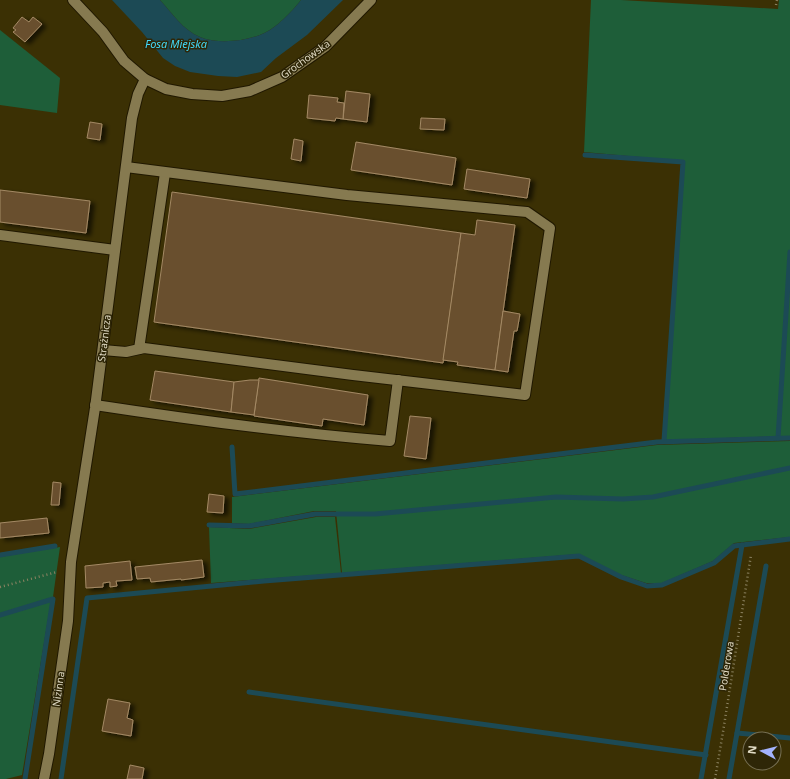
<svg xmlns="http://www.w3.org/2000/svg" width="790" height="779" font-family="'Noto Sans',sans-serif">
	<defs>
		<filter id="shadow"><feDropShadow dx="4.5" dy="2.5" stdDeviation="2" flood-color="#0009"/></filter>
	</defs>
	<rect width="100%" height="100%" fill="#3b3004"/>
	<!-- green -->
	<g fill="#1e5e39">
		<path d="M160,0H301C294,9 278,26 268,31C251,41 219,45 200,37C183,30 172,13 160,0Z"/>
		<path d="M591,0H621L778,9L779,0H790V436L665,440L684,161L584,152Z"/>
		<path d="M0,30L60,78L57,113L0,105Z"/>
		<path d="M790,441V537L734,543L713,561L662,583H646L618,574L579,554L342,573L336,511H314L249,524L232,523V497L657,445Z"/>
		<path d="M316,517H335L341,573L211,583L209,527L249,529Z"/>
		<path d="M60,547L53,597L0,614V557Z"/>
		<path d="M51,601L22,775L6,779H0V617Z"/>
	</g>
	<!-- water -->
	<path fill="#1c4a55" d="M112,0H160C172,13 183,30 200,37C219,45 251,41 268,31C278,26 294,9 301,0H343L307,35L276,58L261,72L237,77L218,76L190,72L175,66L163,58L142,32Z"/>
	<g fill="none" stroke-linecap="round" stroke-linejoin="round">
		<!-- stream -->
		<g stroke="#1c4a55" stroke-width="5">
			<path d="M585,155L683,162L664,441"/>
			<path d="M778,438L790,252"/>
			<path d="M232,447L235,494L657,442L790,438"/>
			<path d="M209,525L249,526L315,514H375L556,497L623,499L653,497L790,468"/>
			<path d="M0,555L55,546"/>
			<path d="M0,615L53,599L25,779"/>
			<path d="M249,692L706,755"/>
			<path d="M737,733L790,738"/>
			<path d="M61,779L87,598L264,581L579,556L621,577L647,586L662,585L714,563L734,546L790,539"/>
			<path d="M701,779L742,545"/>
			<path d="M729,779L766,566"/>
		</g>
	</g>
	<!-- building -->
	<g fill="#69502d" stroke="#a48965" filter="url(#shadow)">
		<path d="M22,17L29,22L33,17L42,24L25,42L13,32L16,30L13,28Z"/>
		<path d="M346,91L370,94L367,122L343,119Z"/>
		<path d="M309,95L338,98L337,102L344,103L343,119L336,118L335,121L307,118Z"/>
		<path d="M421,118L445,119L444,130L420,129Z"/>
		<path d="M90,122L102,124L100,140L87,138Z"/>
		<path d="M294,139L303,141L301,161L291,159Z"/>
		<path d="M356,142L456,158L452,185L351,170Z"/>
		<path d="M467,169L530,179L527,198L464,189Z"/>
		<path d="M0,190L90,201L86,233L0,222Z"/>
		<path d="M172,192L461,233L443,363L154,322Z"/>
		<path d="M477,220L515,225L495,370L457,365L458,362L443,360L461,233L475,235Z"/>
		<path d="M503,311L520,314L517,331H514L508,372L495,370Z"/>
		<path d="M155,371L234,382L231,412L150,400Z"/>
		<path d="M259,378L368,395L364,425L323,419L322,426L254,416Z"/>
		<path d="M250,380H259L254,415L231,412L234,382Z"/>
		<path d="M410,416L431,418L426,459L404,456Z"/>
		<path d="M53,482L61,483L59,505H51Z"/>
		<path d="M209,494L224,496L223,513L207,512Z"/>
		<path d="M47,518L49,533L0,538V523Z"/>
		<path d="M202,560L204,577L181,580V579L151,582L150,578L137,579L135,567Z"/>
		<path d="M130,561L132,580L116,581L117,586L110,587V582L103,583V587L86,588L85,566Z"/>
		<path d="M108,699L130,703L127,718L133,720L131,736L102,731Z"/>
		<path d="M130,765L144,768L142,779H127Z"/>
	</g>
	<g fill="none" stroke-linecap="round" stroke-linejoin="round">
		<!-- lane casing -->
		<g stroke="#201800" stroke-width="12">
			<g id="lane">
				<path d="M0,235L115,250"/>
				<path d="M139,349L165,173"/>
				<path d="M103,350L126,352L144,348L353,375L525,395L550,228L527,212L347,195L126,167"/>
				<path d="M95,405C193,420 291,433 390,441L398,380"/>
			</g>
		</g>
		<!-- street casing -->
		<g stroke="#201800" stroke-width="12">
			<g id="street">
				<path d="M73,0L103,32L124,61L145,79L166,89L192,94L222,96L250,91L282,77L325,47L371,0"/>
				<path d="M44,779L49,754L68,621L71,562L95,408L132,118L138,94L145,79"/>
			</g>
		</g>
		<!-- path -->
		<g stroke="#8c8362" stroke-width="2.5" stroke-dasharray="1 3" stroke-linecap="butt">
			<path d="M776,5L777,0"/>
			<path d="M0,587L57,572"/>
			<path d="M715,779L723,732L751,555"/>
		</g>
		<!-- lane -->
		<use href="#lane" stroke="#867a50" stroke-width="10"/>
		<!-- street -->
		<use href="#street" stroke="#867a50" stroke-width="10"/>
	</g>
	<g text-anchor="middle" stroke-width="3" stroke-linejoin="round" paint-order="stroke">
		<!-- street labels -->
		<g font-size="10" fill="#e2dcc6" stroke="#2e2607">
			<text transform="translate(305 59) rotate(-36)" y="4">Grochowska</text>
			<text transform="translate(104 338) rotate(-83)" y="4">Strażnicza</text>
			<text transform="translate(726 666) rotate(-81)" y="4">Polderowa</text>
			<text transform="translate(58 689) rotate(-82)" y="4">Nizinna</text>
		</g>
		<!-- water labels -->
		<g font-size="11" font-style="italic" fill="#42d9f8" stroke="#2e2607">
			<text x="176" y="48">Fosa Miejska</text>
		</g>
	</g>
	<!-- north arrow -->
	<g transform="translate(762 751) rotate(277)"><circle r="19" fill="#2e2607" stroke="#766f53"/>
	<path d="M0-3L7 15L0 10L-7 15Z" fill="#a3b2fd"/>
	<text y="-6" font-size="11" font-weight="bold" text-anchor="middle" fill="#e2dcc6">N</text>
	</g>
</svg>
